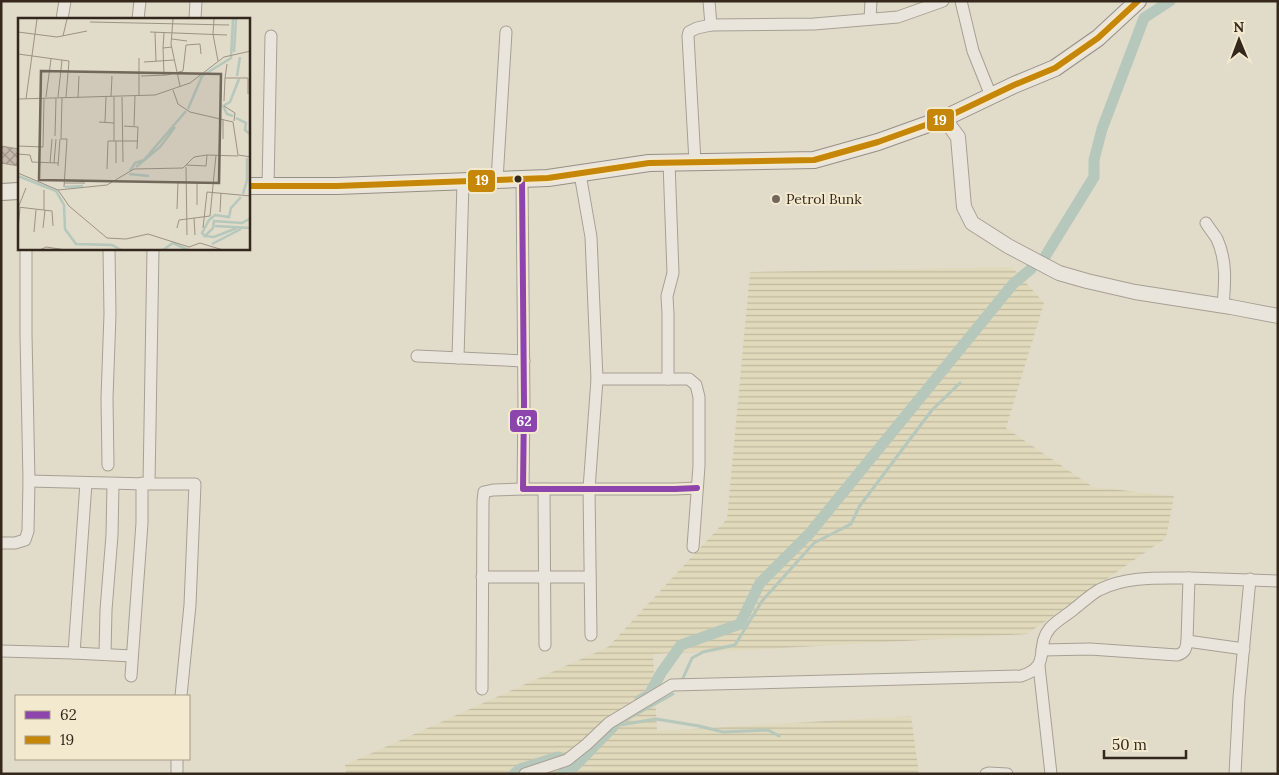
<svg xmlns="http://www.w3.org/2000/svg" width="1279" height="775" font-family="Lora,serif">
	<defs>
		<pattern id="farmland-rules" width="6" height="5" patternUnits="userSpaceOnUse" patternTransform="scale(1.25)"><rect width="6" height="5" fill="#e1d9bb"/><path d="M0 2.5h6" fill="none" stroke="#c2baa0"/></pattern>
		<pattern id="building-cross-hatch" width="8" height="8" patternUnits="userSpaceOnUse" patternTransform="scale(1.25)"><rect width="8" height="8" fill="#c5b9ab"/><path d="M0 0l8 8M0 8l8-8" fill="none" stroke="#a1968b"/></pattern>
	</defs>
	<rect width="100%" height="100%" fill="#e1dbca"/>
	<!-- farmland -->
	<path fill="url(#farmland-rules)" d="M1012,267L1044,303L1006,428L1093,487L1174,496L1166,538L1027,634L747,650L653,654L657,731L911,716L919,774H346L345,765L608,647L727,519L750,272Z"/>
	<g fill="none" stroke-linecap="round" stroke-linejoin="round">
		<!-- stream -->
		<g stroke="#b6c7bc" stroke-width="3">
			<path d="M683,678L692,658L703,652L735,645L762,601L814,543L851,524L859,507L932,410L960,383"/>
			<path d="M617,725L673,694"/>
			<path d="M614,726L656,719L699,726L723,732L768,730L779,736"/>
		</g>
		<!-- canal -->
		<g stroke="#b6c7bc" stroke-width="11">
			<path d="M1046,255L1094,177V160L1102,129L1144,18L1170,1"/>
			<path d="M640,700L649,695L661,673L681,645L740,624L760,583L810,533L1013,284L1031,269"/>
			<path d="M514,774L520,769L558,757"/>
			<path d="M562,774L569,772L614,726"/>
		</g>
	</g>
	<!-- building -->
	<path fill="url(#building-cross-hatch)" stroke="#a1978a" d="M1,146L19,149V166L1,163Z"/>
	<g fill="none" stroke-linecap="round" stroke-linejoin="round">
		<!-- minor casing -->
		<g stroke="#a6a094" stroke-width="13">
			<g id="minor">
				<path d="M709,1L711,25"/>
				<path d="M961,1L973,51L991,96"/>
				<path d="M62,19L65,1"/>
				<path d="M138,19L140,1"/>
				<path d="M195,19L196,1"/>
				<path d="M870,19L871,1"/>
				<path d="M695,162L688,36L689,32L697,28L711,25L814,24L898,17L943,1"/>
				<path d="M580,174L591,237L597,379L589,489L591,635"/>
				<path d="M522,179L524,403L523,489H675L697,488"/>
				<path d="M497,180L506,32"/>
				<path d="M268,186L271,36"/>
				<path d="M1206,223C1209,228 1214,234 1217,239C1227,261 1225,283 1223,306"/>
				<path d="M153,249L149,484H195L190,605L181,696"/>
				<path d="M417,356L524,361"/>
				<path d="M458,358L463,182"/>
				<path d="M597,379H689L696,385L699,397V466L693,547"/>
				<path d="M668,379V314L667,296L673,273L669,162"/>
				<path d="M108,465L107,398L110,314L109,249"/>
				<path d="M29,481L147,484"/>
				<path d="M544,489L545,645"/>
				<path d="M1,543H15L25,540L28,531L29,481L26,335V249"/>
				<path d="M482,577H590"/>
				<path d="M1187,641L1244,649"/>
				<path d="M1042,650L1090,649L1177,655C1185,653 1186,649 1187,641L1189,578L1278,581"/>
				<path d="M1,651L74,653L132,656"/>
				<path d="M74,653L86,483"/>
				<path d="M105,654L106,610L112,535L113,484"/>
				<path d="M1039,666L1051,774"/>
				<path d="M131,676L142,523V483"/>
				<path d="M482,689L483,501L484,492L493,490L523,489"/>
				<path d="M177,774V759"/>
				<path d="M525,774L567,760L587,744L609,723L672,685L1021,676C1053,666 1034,647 1050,628C1056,621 1067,615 1074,609C1082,603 1090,595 1099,590C1126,576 1159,578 1189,578"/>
				<path d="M986,774L989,773L1007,774"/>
				<path d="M1235,774L1239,697L1250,579"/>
			</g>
		</g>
		<!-- tertiary casing -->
		<g stroke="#a6a094" stroke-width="16">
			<path id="tertiary" d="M940,120L949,125L958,137L964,207L972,223L1008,246L1059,273L1087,281L1135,292L1231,307L1278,316"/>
		</g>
		<!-- secondary casing -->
		<g stroke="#968f83" stroke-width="18">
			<g id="secondary">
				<path d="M249,186H337L548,178L649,163L814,160L878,142L945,118L1014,85L1055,68L1098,38L1138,1"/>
				<path d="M1,192L19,191"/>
			</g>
		</g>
		<!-- minor -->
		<use href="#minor" stroke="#eae5dc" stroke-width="11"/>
		<!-- tertiary -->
		<use href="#tertiary" stroke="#eae5dc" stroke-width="14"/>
		<!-- secondary -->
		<use href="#secondary" stroke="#eae5dc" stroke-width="16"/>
		<!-- bus-1 casing -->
		<g stroke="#f3e9cf" stroke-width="10">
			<path id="bus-1" d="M522,179L524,403L523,489H675L697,488"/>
		</g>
		<!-- bus-2 casing -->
		<g stroke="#f3e9cf" stroke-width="10">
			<path id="bus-2" d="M249,186H337L548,178L649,163L814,160L878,142L945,118L1014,85L1055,68L1098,38L1138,1"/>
		</g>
		<!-- bus-1 -->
		<use href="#bus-1" stroke="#8e44ad" stroke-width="6"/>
		<!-- bus-2 -->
		<use href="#bus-2" stroke="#c68607" stroke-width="6"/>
	</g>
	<!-- markers -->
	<circle fill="#34281d" stroke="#f3e9cf" stroke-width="2" cx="518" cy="179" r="4.5"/>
	<circle fill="#71675a" stroke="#f3e9cf" stroke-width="2" cx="776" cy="199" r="5"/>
	<g text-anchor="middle" stroke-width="4" stroke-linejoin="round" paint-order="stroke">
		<!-- poi labels -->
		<g font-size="14" fill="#34281d" stroke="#f3e9cf" text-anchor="start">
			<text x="786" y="204">Petrol Bunk</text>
		</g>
	</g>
	<!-- overview -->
	<g transform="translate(18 18)">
		<rect width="232" height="232" fill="#e1dbca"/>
		<path fill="none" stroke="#b6c7bc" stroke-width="2.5" d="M216,34L218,1M219,58L222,39M170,91L184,58L213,40L215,1M215,98L209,96L205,88L212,84L221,61M218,100L228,105L227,112L233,117M118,149L142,129L157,109M112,153L117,145L126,142L168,93M111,156L131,158M0,158L38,173L46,187L47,211L58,226L94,227L103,232M47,169L65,168M225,176L229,162V140M197,208L233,210M219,210L196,219L187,218L195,210L196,203L224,205L233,200M186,217L184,215L191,202L197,197L211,199L213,190L223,179M194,226L223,211M145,232L155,225L170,232"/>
		<path fill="none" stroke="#9c9385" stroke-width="1" d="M155,1L153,26L162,68M196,1L195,16L200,43M72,4L211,7M0,14L39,19L69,13M132,14L209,17M137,14L138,43M45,18L49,1M154,21L169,23M145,30L146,15M0,36L51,43L48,79M126,44L156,42M209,46L207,60H230V76M146,57L145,30L154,29M123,58L149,57L165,53L168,27L182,26L183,36M155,72L160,86L172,94L215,104L220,137L233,139M121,77V40M28,79L33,41M40,79L44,42M93,79L94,58M96,79V123H120M104,79L105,144M44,80L43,121H49L46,169M60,80L61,58M0,81L137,77L172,65L206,39L233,33M8,81L19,1M206,83L207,60M206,88L217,95L216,103M81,104L96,105M87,104L88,79M106,108L120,109L119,131M116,108L117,78M37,118L38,80M205,121V101M0,128L25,129L26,80M0,136L12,137L14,144L40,145M32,145L34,121M36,145L38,121M98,145V123M168,147L188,148L189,137L220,138M40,148L42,121M168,149L169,217M89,151L90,123H96M0,155L40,172L51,188L89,220L108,221L130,216L171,229L182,225L205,232M46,165H67M40,172L89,167L116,151L165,150L176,139L189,137M179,187V165M0,189L34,193L35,208M0,190L8,170M159,191L160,164L195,165M26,192V172M202,194L203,175M176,200L177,217M25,210L27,192M159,210L161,202L192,198L198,137M185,210L189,174L233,178M0,212L2,190M16,214L18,192M22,232L28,229L48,232"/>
		<path fill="#71675a" fill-opacity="0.15" stroke="#71675a" stroke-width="2.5" d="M23,53L203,56L201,165L21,162Z"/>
		<rect width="232" height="232" fill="none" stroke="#34281d" stroke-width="2.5"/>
	</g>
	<g stroke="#f3e9cf" stroke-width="2">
		<rect x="926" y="108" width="29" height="24" rx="5" fill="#c68607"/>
		<rect x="467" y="169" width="29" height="24" rx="5" fill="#c68607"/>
		<rect x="509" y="409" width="29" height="24" rx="5" fill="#8e44ad"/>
	</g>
	<g font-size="14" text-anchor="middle" font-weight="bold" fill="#fff">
		<text x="940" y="125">19</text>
		<text x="482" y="185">19</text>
		<text x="524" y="426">62</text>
	</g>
	<!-- border -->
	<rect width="1279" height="775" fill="none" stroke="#34281d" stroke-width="5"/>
	<!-- legend -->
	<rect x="15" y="695" width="175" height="65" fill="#f3e9cf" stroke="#a79c88"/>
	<rect x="25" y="711" width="25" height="8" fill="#8e44ad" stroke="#a79c88"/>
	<text x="60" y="720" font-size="15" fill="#34281d">62</text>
	<rect x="25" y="736" width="25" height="8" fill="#c68607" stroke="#a79c88"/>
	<text x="60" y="745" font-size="15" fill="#34281d">19</text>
	<!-- north arrow -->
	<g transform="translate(1239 40) rotate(359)" stroke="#f3e9cf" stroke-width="4" paint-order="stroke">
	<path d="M0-4L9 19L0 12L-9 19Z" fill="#34281d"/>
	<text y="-8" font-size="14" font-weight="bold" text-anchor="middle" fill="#34281d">N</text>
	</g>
	<!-- scale -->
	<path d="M1104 750v8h82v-8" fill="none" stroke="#34281d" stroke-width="2.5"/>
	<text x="1112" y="750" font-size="15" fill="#34281d" stroke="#f3e9cf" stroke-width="4" paint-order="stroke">50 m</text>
</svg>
